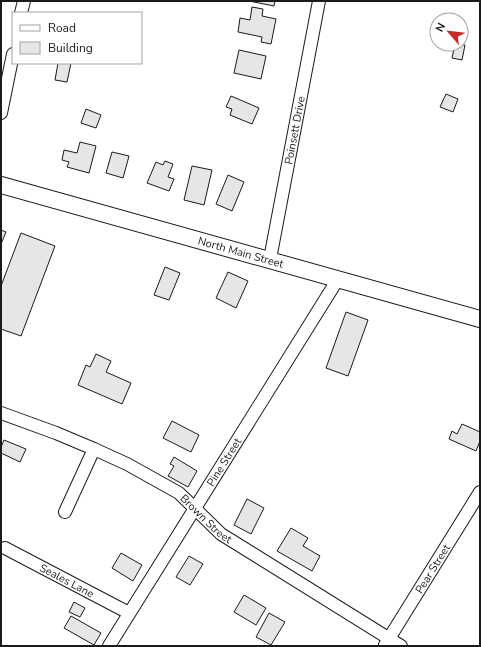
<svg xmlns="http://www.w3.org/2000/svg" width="481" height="647" font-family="'Nunito Sans',sans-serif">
	<rect width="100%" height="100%" fill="#fff"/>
	<!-- building -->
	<g fill="#e6e6e6" stroke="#1a1a1a">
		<path d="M249,1H275L274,6Z"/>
		<path d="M252,7L263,9L262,16L276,19L271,44L261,42L262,37L238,32L240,18L250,20Z"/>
		<path d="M455,44L465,45L462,60L452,58Z"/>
		<path d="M239,50L266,56L261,79L234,73Z"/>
		<path d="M58,63H71L67,82L55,80Z"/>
		<path d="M446,94L458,99L453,112L440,107Z"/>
		<path d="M231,96L259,108L252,124L230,115L232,109L226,107Z"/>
		<path d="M86,109L101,115L96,128L81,123Z"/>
		<path d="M80,142L96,146L89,173L67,167L69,162L62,160L64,150L77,153Z"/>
		<path d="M112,152L129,156L123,178L106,173Z"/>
		<path d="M165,161L173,164L168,177L174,179L169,191L147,183L156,162L163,165Z"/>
		<path d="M192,166L212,170L204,205L184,200Z"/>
		<path d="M228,175L244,182L232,211L216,204Z"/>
		<path d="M1,230L6,232L1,244Z"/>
		<path d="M21,233L55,246L21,336L1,329V286Z"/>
		<path d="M165,267L180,273L169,300L154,295Z"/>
		<path d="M228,272L248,281L236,308L216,298Z"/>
		<path d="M346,312L368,320L348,376L326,368Z"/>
		<path d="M96,354L111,361L106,372L131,383L122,404L78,385L86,365L90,367Z"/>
		<path d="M172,421L199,435L191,452L163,438Z"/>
		<path d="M462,424L480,432V441L476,451L449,439L452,431L457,434Z"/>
		<path d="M4,440L26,449L20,462L1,453V447Z"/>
		<path d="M174,457L197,471L188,487L168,476L174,466L170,464Z"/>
		<path d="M247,499L264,508L251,534L234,525Z"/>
		<path d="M291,528L308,538L303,546L320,556L312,571L277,551Z"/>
		<path d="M121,553L142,565L133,581L112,568Z"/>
		<path d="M189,556L203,564L190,585L176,577Z"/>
		<path d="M244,595L266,608L256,625L234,612Z"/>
		<path d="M74,602L85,608L80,617L69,612Z"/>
		<path d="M269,613L285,622L271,645L256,637Z"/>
		<path d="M71,616L101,633L94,645L64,628Z"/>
	</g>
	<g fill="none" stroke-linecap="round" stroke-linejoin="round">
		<!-- street casing -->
		<g stroke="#1a1a1a" stroke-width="14">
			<g id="street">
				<path d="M21,13L24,1"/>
				<path d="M1,113L13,54"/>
				<path id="s1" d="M270,259L319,1"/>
				<path id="s2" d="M1,413L56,433L94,449L127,464L179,493L221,534L401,646"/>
				<path d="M65,512L94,449"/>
				<path id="s3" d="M5,548L129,613"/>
				<path id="s4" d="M385,645L480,492"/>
				<path id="s5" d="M109,646L338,279"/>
			</g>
		</g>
		<!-- secondary casing -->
		<g stroke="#1a1a1a" stroke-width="18">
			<g id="secondary">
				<path id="s6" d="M1,185L480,319"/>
			</g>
		</g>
		<!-- street -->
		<use href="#street" stroke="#fff" stroke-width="12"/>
		<!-- secondary -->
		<use href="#secondary" stroke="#fff" stroke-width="16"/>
	</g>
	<g text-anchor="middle" stroke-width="3" stroke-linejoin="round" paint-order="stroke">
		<!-- street labels -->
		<g font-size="11" fill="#1a1a1a" stroke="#fff">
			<text dy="4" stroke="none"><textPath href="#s1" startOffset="131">Poinsett Drive</textPath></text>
			<text dy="4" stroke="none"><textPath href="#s6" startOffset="249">North Main Street</textPath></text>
			<text dy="4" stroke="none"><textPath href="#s5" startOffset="217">Pine Street</textPath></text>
			<text dy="4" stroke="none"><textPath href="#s2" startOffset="233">Brown Street</textPath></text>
			<text dy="4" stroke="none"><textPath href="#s4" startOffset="90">Pear Street</textPath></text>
			<text dy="4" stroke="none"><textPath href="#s3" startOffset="70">Seales Lane</textPath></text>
		</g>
	</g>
	<!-- border -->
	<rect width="481" height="647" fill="none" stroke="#1a1a1a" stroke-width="4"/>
	<!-- legend -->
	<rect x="12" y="12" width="130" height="52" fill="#ffffff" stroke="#a3a3a3"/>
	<rect x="20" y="25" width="20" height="6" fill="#ffffff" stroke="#a3a3a3"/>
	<text x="48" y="32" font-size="12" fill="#1a1a1a">Road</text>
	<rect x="20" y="42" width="20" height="12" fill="#e6e6e6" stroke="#a3a3a3"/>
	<text x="48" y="52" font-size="12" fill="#1a1a1a">Building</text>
	<!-- north arrow -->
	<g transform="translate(449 32) rotate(298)"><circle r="19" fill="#ffffff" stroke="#a3a3a3"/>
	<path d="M0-3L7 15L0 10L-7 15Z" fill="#c62828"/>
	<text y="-6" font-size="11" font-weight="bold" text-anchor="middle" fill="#1a1a1a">N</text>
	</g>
</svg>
